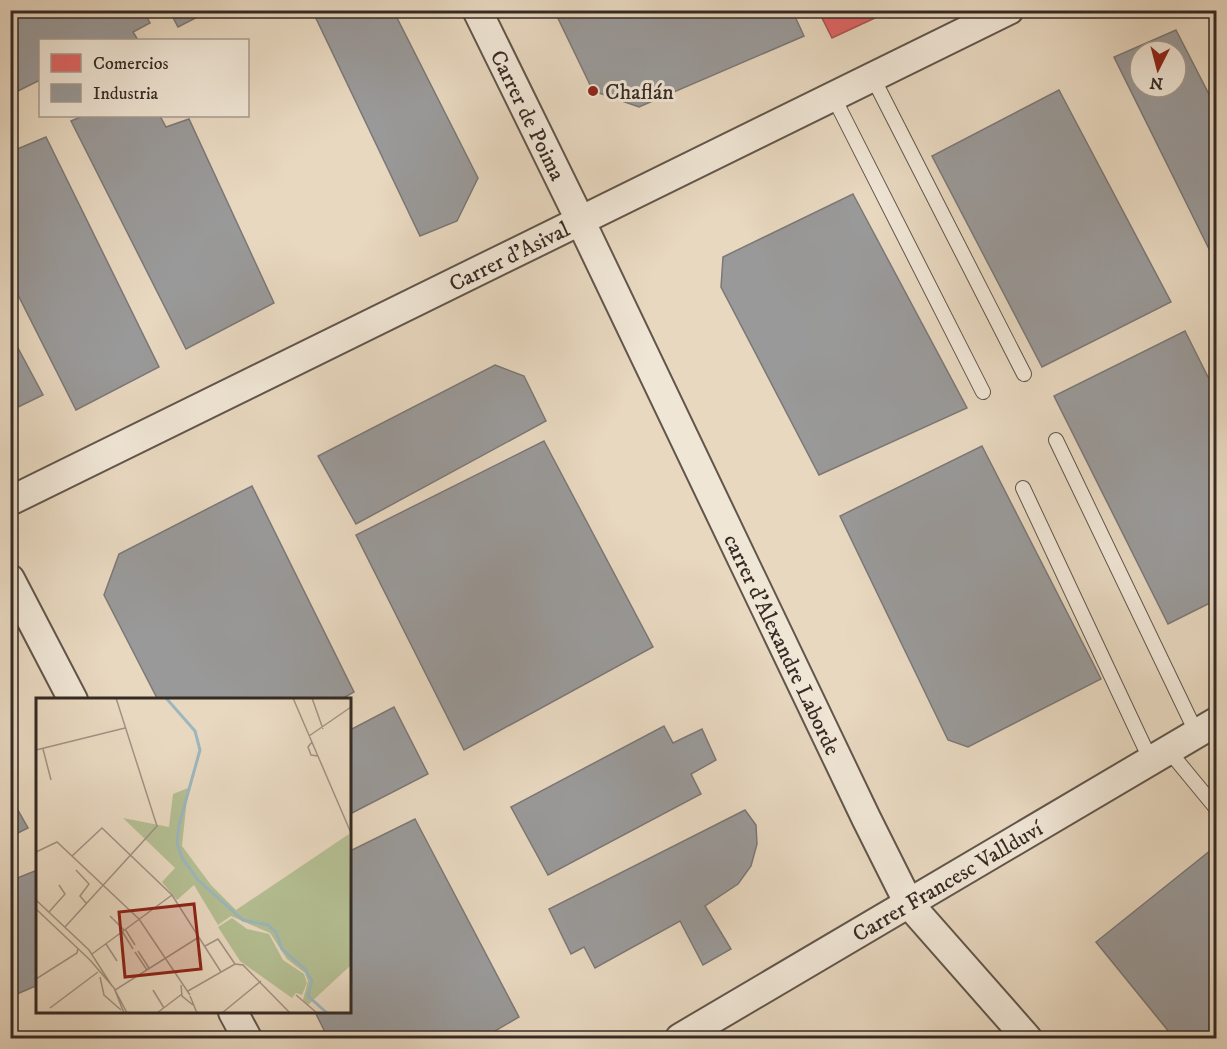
<svg xmlns="http://www.w3.org/2000/svg" width="1227" height="1049" font-family="'IM FELL DW Pica',serif">
	<rect width="100%" height="100%" fill="#e8d8c0"/>
	<filter id="stains"><feTurbulence type="fractalNoise" baseFrequency=".00333" numOctaves="4"/><feColorMatrix values="0 0 0 0 .2 0 0 0 0 .09 0 0 0 0 .02 0 0 0 .5 -.17"/></filter>
	<radialGradient id="worn" r=".72"><stop offset=".6" stop-color="#630" stop-opacity="0"/><stop offset="1" stop-color="#630" stop-opacity=".3"/></radialGradient>
	<!-- shops -->
	<path fill="#e06666" stroke="#ad5452" stroke-width="1.5" d="M818,10H892L832,38Z"/>
	<!-- industry -->
	<g fill="#999" stroke="#7b7876" stroke-width="1.5" fill-rule="evenodd">
		<path d="M10,10H143L150,23L133,32L138,40H40V80L10,95Z"/>
		<path d="M169,10H211L178,27Z"/>
		<path d="M312,10H393L478,178L457,221L420,236Z"/>
		<path d="M554,10H792L804,36L639,107L593,91Z"/>
		<path d="M1176,30L1216,108V263L1114,57ZM1140,51H1176V87H1140Z"/>
		<path d="M1059,90L1171,302L1042,367L932,156Z"/>
		<path d="M83,116H160L166,127L189,119L274,303L186,349L71,121Z"/>
		<path d="M46,137L159,367L76,410L10,279V152Z"/>
		<path d="M853,194L967,408L819,475L721,287L723,257Z"/>
		<path d="M1185,331L1216,393V600L1168,624L1054,396Z"/>
		<path d="M10,333L43,395L10,411Z"/>
		<path d="M495,365L524,376L546,421L356,524L318,456Z"/>
		<path d="M544,441L653,647L464,750L356,535Z"/>
		<path d="M982,446L1101,679L968,747L948,740L840,516Z"/>
		<path d="M252,486L354,692L340,700H158L104,595L119,554Z"/>
		<path d="M394,707L428,774L350,814V730Z"/>
		<path d="M664,726L673,743L702,729L716,760L691,774L701,794L548,875L511,807Z"/>
		<path d="M10,796L28,828L10,837Z"/>
		<path d="M745,810L756,825L757,844L751,866L738,884L705,906L731,949L703,965L680,921L595,968L584,947L571,954L549,909Z"/>
		<path d="M415,819L519,1017L483,1038H328L315,1012H350V851Z"/>
		<path d="M1216,846V1038H1174L1096,942Z"/>
		<path d="M37,870L38,985L10,997V881Z"/>
	</g>
	<g fill="none" stroke-linecap="round" stroke-linejoin="round">
		<!-- service casing -->
		<g stroke="#62564b" stroke-width="16">
			<g id="service">
				<path d="M873,78L1024,374"/>
				<path d="M834,98L983,392"/>
				<path d="M1056,440L1197,734"/>
				<path d="M1023,488L1151,761"/>
				<path d="M1169,751L1216,808"/>
			</g>
		</g>
		<!-- minor casing -->
		<g stroke="#62564b" stroke-width="32">
			<g id="minor">
				<path id="s1" d="M477,10L580,220L866,818L909,904L1027,1038"/>
				<path id="s2" d="M10,501L1009,10"/>
				<path d="M10,579L73,700"/>
				<path d="M233,1012L247,1038"/>
				<path id="s3" d="M680,1038L1216,722"/>
			</g>
		</g>
		<!-- service -->
		<use href="#service" stroke="#f0e6d6" stroke-width="14"/>
		<!-- minor -->
		<use href="#minor" stroke="#f0e6d6" stroke-width="28"/>
	</g>
	<!-- markers -->
	<circle fill="#8f2418" stroke="#f0e6d6" stroke-width="2" cx="593" cy="91" r="6"/>
	<g text-anchor="middle" stroke-width="6" stroke-linejoin="round" paint-order="stroke">
		<!-- poi labels -->
		<g font-size="22" fill="#362a24" stroke="#f0e6d6" text-anchor="start">
			<text x="605" y="99">Chaflán</text>
		</g>
		<!-- street labels -->
		<g font-size="22" fill="#362a24" stroke="#f0e6d6">
			<text dy="8" stroke="none"><textPath href="#s1" startOffset="117">Carrer de Poima</textPath></text>
			<text dy="8" stroke="none"><textPath href="#s2" startOffset="556">Carrer d'Asival</textPath></text>
			<text dy="8" stroke="none"><textPath href="#s1" startOffset="704">carrer d'Alexandre Laborde</textPath></text>
			<text dy="8" stroke="none"><textPath href="#s3" startOffset="310">Carrer Francesc Vallduví</textPath></text>
		</g>
	</g>
	<!-- overview -->
	<g transform="translate(36 698)">
		<rect width="315" height="315" fill="#e8d8c0"/>
		<path d="M152,90L146,148L175,187L200,212L313,136L315,267L272,307L267,302L272,283L269,275L251,261L234,235L195,218L182,227L158,187L141,202L126,184L139,170L87,120L133,129L137,96ZM196,220L211,231L233,236L247,262L268,276L271,285L266,297L260,295L256,300L204,263L182,229Z" fill="#b4bf93"/>
		<path fill="none" stroke="#9cb7bd" stroke-width="3" d="M130,0L159,33L164,52L143,127L141,145L146,160L162,182L207,222L232,227L240,234L246,251L269,271L276,283L272,298L291,315"/>
		<path fill="none" stroke="#a19282" stroke-width="1.5" d="M257,0L315,135M276,0L287,31M273,38L315,9M276,44L272,49L275,57L282,58M7,51L15,82M0,52L89,30M0,154L21,144L103,221L154,297M36,158L66,130L136,197L185,274M40,172L53,186L44,198L51,206M0,202L53,252L76,288M0,211L54,262L78,290L88,315M13,214L29,196L23,187M74,218L88,232M29,229L121,128L80,0M89,231L99,247M86,233L97,251M70,246L81,263M169,248L182,241L199,266M102,253L113,270M99,254L111,272M56,256L136,197M64,279L68,297L85,312M0,281L41,255L42,250M145,287L146,298L157,307M117,292L128,310M152,293L199,266L207,267L254,315M260,297L281,315M154,298L161,315M14,310L62,274M91,315L79,292L163,239M121,315L146,296M186,315L225,283"/>
		<path fill="#8f2418" fill-opacity="0.15" stroke="#8f2418" stroke-width="3" d="M158,206L165,271L89,279L83,214Z"/>
		<rect width="315" height="315" fill="none" stroke="#362a24" stroke-width="3"/>
	</g>
	<!-- margin -->
	<rect width="1227" height="1049" fill="none" stroke="#e8d8c0" stroke-width="36"/>
	<rect x="12" y="12" width="1203" height="1025" fill="none" stroke="#362a24" stroke-width="3"/>
	<rect x="18" y="18" width="1191" height="1013" fill="none" stroke="#362a24" stroke-width="1.5"/>
	<!-- legend -->
	<rect x="39" y="39" width="210" height="78" fill="#f0e6d6" stroke="#a69b8f" stroke-width="1.5"/>
	<rect x="51" y="54" width="30" height="18" fill="#e06666" stroke="#a69b8f" stroke-width="1.5"/>
	<text x="93" y="69" font-size="18" fill="#362a24">Comercios</text>
	<rect x="51" y="84" width="30" height="18" fill="#999999" stroke="#a69b8f" stroke-width="1.5"/>
	<text x="93" y="99" font-size="18" fill="#362a24">Industria</text>
	<!-- north arrow -->
	<g transform="translate(1158 69) rotate(186)"><circle r="28" fill="#f0e6d6" stroke="#a69b8f" stroke-width="1.5"/>
	<path d="M0-4.5L10 22L0 15L-10 22Z" fill="#8f2418"/>
	<text y="-9" font-size="16" font-weight="bold" text-anchor="middle" fill="#362a24">N</text>
	</g>
	<rect width="100%" height="100%" filter="url(#stains)"/>
	<rect width="100%" height="100%" fill="url(#worn)"/>
</svg>
